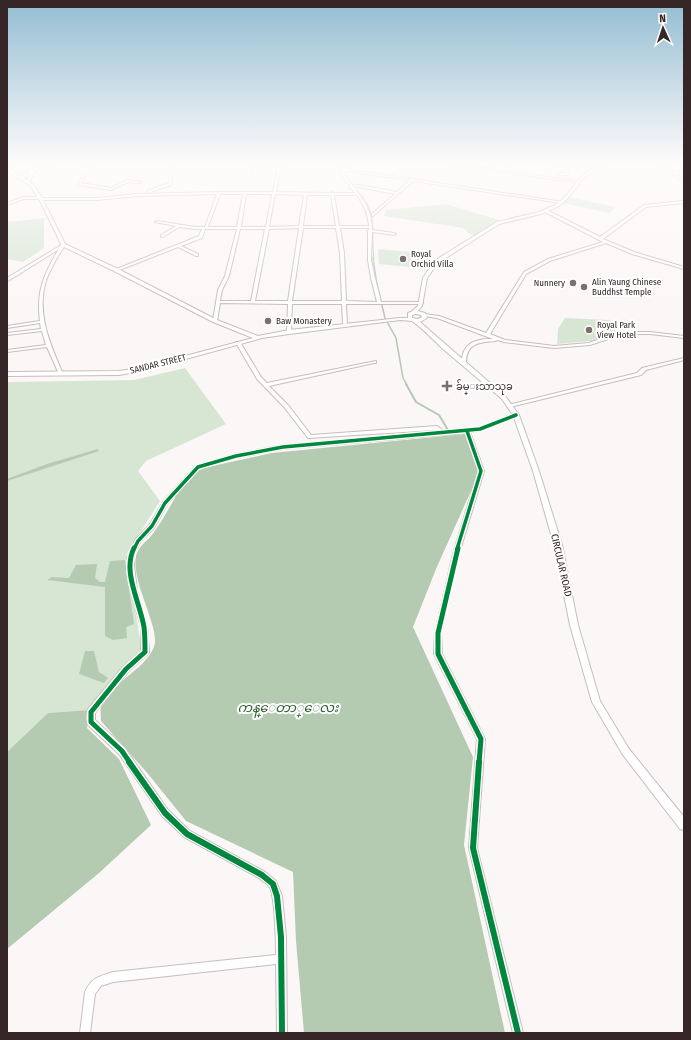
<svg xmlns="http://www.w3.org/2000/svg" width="691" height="1040" font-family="'Fira Sans Condensed','Noto Sans Myanmar',sans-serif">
	<rect width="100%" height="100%" fill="#fcf7f7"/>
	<!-- green -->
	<g fill="#d7e6d3">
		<path d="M569,197L615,207L610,213L563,203Z"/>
		<path d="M446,204L502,221L476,236L468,233L463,228L384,216L386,210Z"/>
		<path d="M44,218V248L23,262L7,259V222Z"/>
		<path d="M378,249L433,254L419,268L379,264Z"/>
		<path d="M565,318L608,320L620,324V332L591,341L557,344L558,329Z"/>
		<path d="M185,368L226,424L146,461L138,471L160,501L126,555L142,651L90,710L48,713L7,752V382L134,380Z"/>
	</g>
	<!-- water -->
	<g fill="#b4cab1">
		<path d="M465,434L479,473L436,569L413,627L473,757L464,845L505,1033H304L296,941L293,872L186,821L149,775L101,721C101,716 100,710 101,706C112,681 143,672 154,647C161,629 131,583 136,556C138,546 149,540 154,532C162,521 168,510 175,498C177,487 193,474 203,468L272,453Z"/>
		<path d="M98,449L99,451L7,481V479L47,464Z"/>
		<path d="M125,560L134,624L126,627L127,638L113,640L105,636V587L47,580L52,577L69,578L76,565L97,564L95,578L100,582H105L110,561Z"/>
		<path d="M85,651H94L99,672L108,678L104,683L79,674Z"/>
		<path d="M90,710L87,728L119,759L151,825L99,873L7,949V752L48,713Z"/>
	</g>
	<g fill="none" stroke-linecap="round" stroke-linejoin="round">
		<!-- stream-far2 -->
		<g stroke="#b4cab1" stroke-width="1">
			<path d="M335,162L342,172"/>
			<path d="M353,187C380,209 370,229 374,259"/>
		</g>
		<!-- stream-far1 -->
		<path stroke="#b4cab1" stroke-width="1.5" d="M373,258L377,285L385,318L396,338L403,378L407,385"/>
		<!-- stream -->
		<path stroke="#b4cab1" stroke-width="2" d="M406,384L416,402L439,415L451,435"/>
		<!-- minor casing -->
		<g stroke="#c7bdbe" stroke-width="2">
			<g id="minor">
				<path d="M55,162H60L35,171L29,182L27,183L25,182L31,173L21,179L19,178L30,171L9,172L8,171L9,170L33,169Z"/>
				<path d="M91,162H94L81,183L111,188L128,180L142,182L140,183L128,182L111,190L78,185Z"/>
				<path d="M172,162H174L171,185L147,193V191L169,183Z"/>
				<path d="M279,162H281V164L276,192L331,193L332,192L333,193H355L351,188H349L350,186L339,172L343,170L338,162H341L346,169L563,202L561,203L413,181L373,216H372V214L395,194L359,187H354C365,202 372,212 372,230L394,233L396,234L394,235L372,232L371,260L375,278L381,302H421L423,303L421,304H346L347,325L345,326L343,325L342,304H292L291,332L289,333L287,332L288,304L220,303L217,321L215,322L213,321L218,290L225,276L237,229H205L202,238L181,246L198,254V256H196L178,247L117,271L114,270L199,236L202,229H195L179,227L163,237H161V235L176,226L155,222L157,221L195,227H205L217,194L137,196L97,200H41L39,199L41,198H97L137,194L219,192H273L278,165L253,166V170L252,171L251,170V165L252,164L278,163ZM345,171L410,180L397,192L359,185L353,186L342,172ZM220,194H243L237,227H208ZM246,194H272L266,227H241ZM275,194L304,195L299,226L269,227ZM307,195H331L336,226H303ZM334,195H357C364,205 368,214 369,226H339ZM299,228L288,301H255L269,229ZM303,228H336L340,253L342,301H292ZM340,228H369V230L367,231L368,232V260L371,278L377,302L346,301L344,253ZM240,229H265L251,301H220L222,290L229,276Z"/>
				<path d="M434,162H443L580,182L578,183Z"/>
				<path d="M564,162H571L598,168L597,169Z"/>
				<path d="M652,162H656L674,172L684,170V172L676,174L684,180V182L668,171Z"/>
				<path d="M561,165L589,171L590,172L589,173L563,167V168L570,171L568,175H558L559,173H566L567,171L561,170L560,166Z"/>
				<path d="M684,201V203L646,207L603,239L634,252L684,267V269L632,254L606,243L550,261L526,274L490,334L505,340L554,346L589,343L614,334L630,332H650L684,336V338L650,334H630L617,336L590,345L554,348L504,342L498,340C494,342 489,341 485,342C471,344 466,350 466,364L464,365L462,364C461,344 475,338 493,339L437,318L424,316L422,315L424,314L439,316L486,333L524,272L548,259L603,242L545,212V210H547L600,237L644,205Z"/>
				<path d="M63,244L65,245C58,256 52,266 47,278C35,311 50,344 63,374L61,375L59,374L47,347L7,352V350L46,345L42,331L7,335V333L41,329L40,323L7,328V326L40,321C36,292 44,273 59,249L8,281H7V278Z"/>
				<path d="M236,342H240L261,377L267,383L376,361V363H374L269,386L288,405L311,435L437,426L444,431L479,428L514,414L516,413L519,415L482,430L470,432L484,471L459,554L441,633L442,654L485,739L477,848L523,1033H513L469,848L477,739L434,654L435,633L453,554L478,471L465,433L283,449L236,458L200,468L167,504L154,528L140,542L133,557L137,591L147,627L149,652L148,654L129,671L101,705L95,713V720L125,748L168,810L190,831L265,872L276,881L282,896L286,937L287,1033H277L276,964L113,982L101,986L95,994L90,1033H80L85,992C91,978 100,976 113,972L276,955C276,942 275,894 269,886C266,883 262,881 259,878L184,837L162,816L119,754L88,725C86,720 86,714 88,709L123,667L141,651V627L131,591L127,557L136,539L150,524L163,502L196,466L236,454L283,445L438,432L436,430L308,438L284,407L257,379L236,343Z"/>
				<path d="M684,358V360L646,370L641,375L510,407L508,406V405L637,373L642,368Z"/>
			</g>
		</g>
		<!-- tertiary casing -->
		<g stroke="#c7bdbe" stroke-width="2">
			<path id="tertiary" d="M603,162H607L583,179L568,198L559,206L541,214L499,224L438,263L427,278L422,306L418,311L425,313L427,318L420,322L506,397L519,415L539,471L562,545L578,625L600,701L629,749L684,817V830L680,829L623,755L592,702L570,625L554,545L533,471L513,415L502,399L443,349L421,328L412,321L400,320L289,334L262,338L142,371L119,375L7,376V372L119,371L140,368L253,338L213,322L114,271L62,246L39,199H24L7,205V203L24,197H37L31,186L7,171V169L33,184L42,198L65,244L118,269L217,320L258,336L289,330L400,318H408V313L411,312L418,306L423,278L434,261L497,222L539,212L557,204L566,196L581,177ZM416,314L421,315L422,317L418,319L412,318V315Z"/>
		</g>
		<!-- minor -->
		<use href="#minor" fill="#fffefe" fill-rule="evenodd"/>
		<!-- tertiary -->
		<use href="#tertiary" fill="#fffefe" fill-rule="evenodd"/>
		<!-- cycleway-far2 casing -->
		<g stroke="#fff" stroke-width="6">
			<g id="cycleway-far2">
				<path d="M134,549L138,541L152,526L165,503L198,467L236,456L283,447L480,429L516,415"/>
				<path d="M457,549L481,471L467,431"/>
			</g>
		</g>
		<!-- cycleway-far1 casing -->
		<g stroke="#fff" stroke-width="8">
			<g id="cycleway-far1">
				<path d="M458,548L438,633V654L481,739L479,763"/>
				<path d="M130,763L122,751L91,722V712L126,669L145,652C145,644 145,635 144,627C140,602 122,572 134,548"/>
			</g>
		</g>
		<!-- cycleway casing -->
		<g stroke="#fff" stroke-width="8">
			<g id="cycleway">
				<path d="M129,762L165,813L187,834L262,875L273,884L277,896L281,937L282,1033"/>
				<path d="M479,762L473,848L518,1033"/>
			</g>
		</g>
		<!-- cycleway-far2 -->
		<use href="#cycleway-far2" stroke="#00873e" stroke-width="3.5"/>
		<!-- cycleway-far1 -->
		<use href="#cycleway-far1" stroke="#00873e" stroke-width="5"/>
		<!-- cycleway -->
		<use href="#cycleway" stroke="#00873e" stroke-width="6"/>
	</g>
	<!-- sky -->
	<linearGradient id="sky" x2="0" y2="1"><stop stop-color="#93bdd2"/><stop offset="0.53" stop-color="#fefbfb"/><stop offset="1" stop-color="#fefbfb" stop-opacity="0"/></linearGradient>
	<rect width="691" height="308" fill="url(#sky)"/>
	<!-- markers -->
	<g fill="#7b6f70" stroke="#fff" stroke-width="1.5">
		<circle cx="403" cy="259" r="4"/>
		<circle cx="573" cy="283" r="4"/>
		<circle cx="584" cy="287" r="4"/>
		<circle cx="268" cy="321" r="4"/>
		<circle cx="589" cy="330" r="4"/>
		<path d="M445 380h4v4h4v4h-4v4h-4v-4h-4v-4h4z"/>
	</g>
	<g text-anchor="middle" stroke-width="4" stroke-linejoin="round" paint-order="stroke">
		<!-- far-poi labels -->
		<g font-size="9" fill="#362628" stroke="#fff" text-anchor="start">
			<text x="411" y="257">Royal<tspan x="411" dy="10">Orchid Villa</tspan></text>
			<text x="592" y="285">Alin Yaung Chinese<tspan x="592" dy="10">Buddhst Temple</tspan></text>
			<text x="565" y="286" text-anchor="end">Nunnery</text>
			<text x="276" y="324">Baw Monastery</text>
			<text x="597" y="328">Royal Park<tspan x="597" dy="10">View Hotel</tspan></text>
		</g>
		<!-- far-street labels -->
		<g font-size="9" fill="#362628" stroke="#fff">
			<text transform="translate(158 364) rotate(-14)" y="3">SANDAR STREET</text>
		</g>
		<!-- poi labels -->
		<g font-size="10" fill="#362628" stroke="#fff" text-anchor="start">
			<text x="456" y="390">ခ်မ္းသာသုခ</text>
		</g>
		<!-- street labels -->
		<g font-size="10" fill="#362628" stroke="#fff">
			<text transform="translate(562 565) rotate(77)" y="4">CIRCULAR ROAD</text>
		</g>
		<!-- near-water labels -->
		<g font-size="13" font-style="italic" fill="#2e5e2d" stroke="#fff">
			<text x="288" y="712">ကန္ေတာ္ေလး</text>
		</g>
	</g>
	<!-- border -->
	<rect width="691" height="1040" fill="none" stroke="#362628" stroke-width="16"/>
	<!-- north arrow -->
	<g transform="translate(663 28) rotate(357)" stroke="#ffffff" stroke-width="3" paint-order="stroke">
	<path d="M0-3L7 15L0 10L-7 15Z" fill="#362628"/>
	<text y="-6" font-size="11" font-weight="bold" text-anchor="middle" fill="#362628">N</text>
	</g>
</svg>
